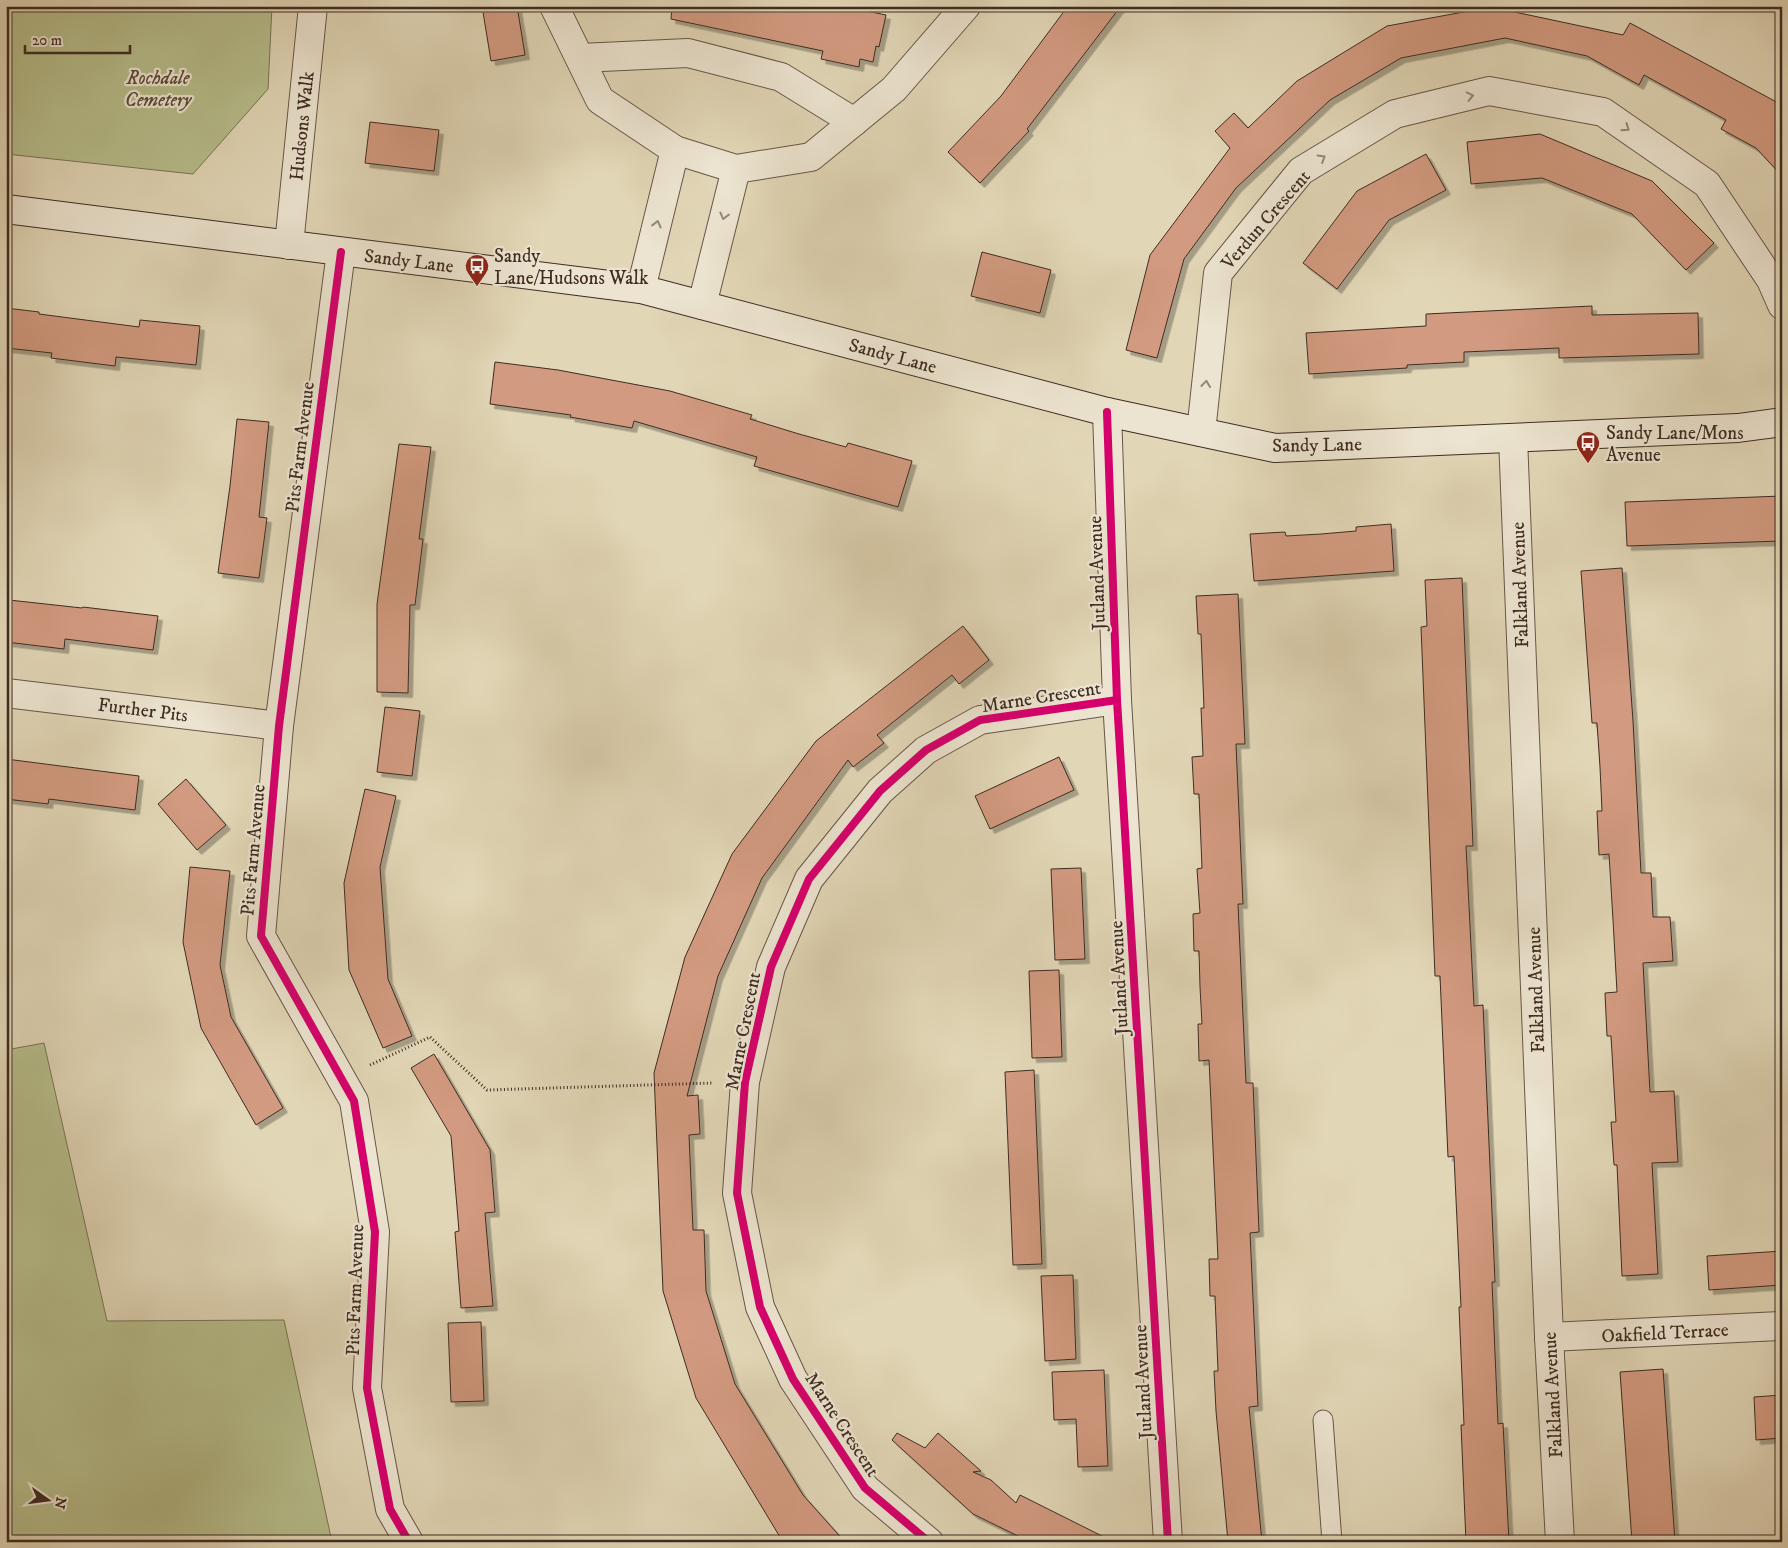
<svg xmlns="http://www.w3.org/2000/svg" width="1788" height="1548" font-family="'IM FELL DW Pica',serif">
	<defs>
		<filter id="shadow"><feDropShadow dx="4.5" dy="4.5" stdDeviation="0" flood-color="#0004"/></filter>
	</defs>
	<rect width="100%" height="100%" fill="#e1d6b6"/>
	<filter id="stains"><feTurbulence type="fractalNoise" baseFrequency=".004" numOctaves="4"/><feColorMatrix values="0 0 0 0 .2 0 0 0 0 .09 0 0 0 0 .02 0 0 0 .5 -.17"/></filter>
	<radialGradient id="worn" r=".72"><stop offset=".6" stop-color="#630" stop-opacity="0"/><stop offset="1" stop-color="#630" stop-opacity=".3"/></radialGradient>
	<!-- green -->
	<g fill="#b6bd8b" stroke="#7a7456">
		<path d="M6,6H272L268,89L193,174L6,154Z"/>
		<path d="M44,1043L107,1321L284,1320L332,1542H6V1050Z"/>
	</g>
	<!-- building -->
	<g fill="#d29a80" stroke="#3f2c22" filter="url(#shadow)">
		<path d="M482,6H517L525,55L491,61Z"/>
		<path d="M672,6H843L886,15L879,47L876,46L873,62L860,59L859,67L821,59L823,51L671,19Z"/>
		<path d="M1068,6H1121L1027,129L1029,131L980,183L948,152L1001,96Z"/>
		<path d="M1491,7L1623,35L1630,23L1782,105V176L1756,148L1721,129L1726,120L1644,75L1639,85L1587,56L1505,38L1401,58L1330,100L1236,188L1184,259L1157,358L1126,350L1150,255L1230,148L1215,131L1234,113L1248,128L1297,81L1387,26Z"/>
		<path d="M370,122L439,130L434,171L365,163Z"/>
		<path d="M1540,134L1652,181L1714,243L1686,270L1632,214L1542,178L1471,184L1467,142Z"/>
		<path d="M1426,154L1446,190L1389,220L1337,289L1303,263L1357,191Z"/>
		<path d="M982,252L1051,270L1040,313L971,296Z"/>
		<path d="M1592,306V315L1698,313L1699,354L1559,358V348L1464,352V362L1407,365V368L1309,374L1306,333L1426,326V314Z"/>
		<path d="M6,308L39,312V314L139,327L140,320L200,326L196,365L116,357L115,366L51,358L52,353L6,348Z"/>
		<path d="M495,362L558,370L670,391L752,415L750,419L799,434L846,447L848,443L912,461L898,507L754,466L757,457L634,421L632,428L570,417L571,415L490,404Z"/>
		<path d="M237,419L269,422L259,517L267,518L259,578L218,573L230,486Z"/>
		<path d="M399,444L431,447L419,539H423L415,605H410L408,693L377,692V604Z"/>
		<path d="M1782,496V541L1627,546L1625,502Z"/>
		<path d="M1391,524L1394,571L1254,581L1250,534L1285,532L1286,536L1321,534L1356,531V527Z"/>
		<path d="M1622,568L1633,721L1641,873H1651L1653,917H1670L1673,961L1643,963L1650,1092L1674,1091L1678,1162L1652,1163L1658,1274L1622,1276L1617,1165H1614L1611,1122H1616L1611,1036H1607L1605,993L1617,992L1613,920L1609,854L1599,855L1597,811H1602L1600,767L1597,723H1592L1581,571Z"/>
		<path d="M1462,578L1473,846H1466L1474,1006L1483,1005L1495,1282H1492L1498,1424L1503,1423L1509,1542H1466L1461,1425H1464L1459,1307H1461L1454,1156L1448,1157L1440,976H1435L1421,627L1427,626L1425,580Z"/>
		<path d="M1238,594L1245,744H1236L1243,904H1238L1246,1083H1253L1259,1232L1250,1233L1258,1406L1249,1407L1262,1542H1228L1216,1411L1214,1371H1218L1215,1296H1210L1209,1259H1218L1209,1060L1199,1061L1198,1024H1202L1200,987L1199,951H1194L1193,914L1200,913L1197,869L1202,868L1199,794H1194L1192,757L1203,756L1201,708H1204L1201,634H1198L1196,596Z"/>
		<path d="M9,600L82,608L83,607L158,616L153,650L65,639L64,649L6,642Z"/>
		<path d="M963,626L989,660L959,684L952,675L877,735L884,743L853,767L848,760L762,878L718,976L687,1096L698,1095L700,1134L689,1135L693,1230H704L706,1291L735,1384L803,1495L845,1542H783L696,1398L663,1291L654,1073L685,957L732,854L816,741Z"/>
		<path d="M385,707L420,711L412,776L377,772Z"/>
		<path d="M1059,757L1074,790L990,829L975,796Z"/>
		<path d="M6,759L139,776L135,810L49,799L48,804L6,799Z"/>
		<path d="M186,779L226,825L197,850L158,804Z"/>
		<path d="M365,789L396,796L380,867L388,979L412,1036L383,1048L349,970L344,883Z"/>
		<path d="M190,867L230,871L220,965L231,1017L283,1108L256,1125L201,1028L183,942Z"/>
		<path d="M1081,868L1085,959L1055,960L1051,869Z"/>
		<path d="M1059,970L1062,1057L1032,1058L1029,971Z"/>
		<path d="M434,1054L490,1150L495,1212L485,1213L493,1306L461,1308L455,1232L459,1231L451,1136L411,1068Z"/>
		<path d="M1034,1070L1042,1264L1013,1265L1005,1072Z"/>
		<path d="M1782,1251V1285L1709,1290L1707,1256Z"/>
		<path d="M1073,1275L1076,1359L1045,1361L1041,1276Z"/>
		<path d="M481,1322L484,1401L451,1402L448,1323Z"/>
		<path d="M1663,1369L1675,1542H1632L1620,1372Z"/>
		<path d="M1104,1370L1108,1466L1078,1467L1076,1419L1054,1420L1052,1372Z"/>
		<path d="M1782,1395V1438L1756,1440L1754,1397Z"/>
		<path d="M897,1433L925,1448L938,1433L981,1471L973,1472L991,1480L1016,1503L1020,1495L1114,1542H1030L973,1514L892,1440Z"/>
	</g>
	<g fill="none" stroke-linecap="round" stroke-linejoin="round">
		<!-- lane casing -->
		<g stroke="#685647" stroke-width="21">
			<path id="lane" d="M1323,1420L1332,1542"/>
		</g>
		<!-- street casing -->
		<g stroke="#685647" stroke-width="30">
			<g id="street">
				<path d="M554,6L600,100L675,150L736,169L811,157L894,89L966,6"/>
				<path d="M580,58L688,53L781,77L854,122"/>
				<path d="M289,245L313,6"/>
				<path d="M341,252L279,726L261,936L354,1101L375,1232L367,1388L390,1509L409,1542"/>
				<path d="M641,289L675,150"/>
				<path d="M702,305L736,169"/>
				<path d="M1107,412L1117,700L1168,1542"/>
				<path d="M1201,432L1218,273L1301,171L1395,114L1489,91L1603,112L1707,184L1771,280L1782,305"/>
				<path d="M1513,438L1549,1337L1560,1542"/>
				<path d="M6,693L279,726"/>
				<path d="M1549,1337L1782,1326"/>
				<path d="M929,1542L865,1488L793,1379L760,1307L737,1193L745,1082L771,967L809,879L880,791L926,750L980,720L1117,700"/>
			</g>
		</g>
		<!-- secondary casing -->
		<g stroke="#3f2c22" stroke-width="30">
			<path id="secondary" d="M6,209L641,289L1107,412L1275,448L1738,428L1782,422"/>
		</g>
		<!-- path -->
		<path stroke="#3f2c22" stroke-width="3" stroke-dasharray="1 2.5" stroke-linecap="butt" d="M370,1065L430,1037L487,1090L712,1083"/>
		<!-- lane -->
		<use href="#lane" stroke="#ece4d0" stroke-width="19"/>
		<!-- street -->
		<use href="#street" stroke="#ece4d0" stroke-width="28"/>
		<!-- secondary -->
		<use href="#secondary" stroke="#ece4d0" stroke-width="28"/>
		<!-- cycleway casing -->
		<g stroke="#ece4d0" stroke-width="11">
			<g id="cycleway">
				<path d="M341,252L279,726L261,936L354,1101L375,1232L367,1388L390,1509L409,1542"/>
				<path d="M1107,412L1117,700L1168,1542"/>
				<path d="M929,1542L865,1488L793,1379L760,1307L737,1193L745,1082L771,967L809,879L880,791L926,750L980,720L1117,700"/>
			</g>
		</g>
		<!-- cycleway -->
		<use href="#cycleway" stroke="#d6006c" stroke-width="8"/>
	</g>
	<!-- one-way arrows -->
	<defs><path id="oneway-chevron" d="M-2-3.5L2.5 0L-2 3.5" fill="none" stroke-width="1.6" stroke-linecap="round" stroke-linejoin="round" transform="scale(1.25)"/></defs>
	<g stroke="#968879">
		<use href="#oneway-chevron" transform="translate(1470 96) rotate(-13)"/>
		<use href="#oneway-chevron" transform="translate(1626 128) rotate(35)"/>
		<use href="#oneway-chevron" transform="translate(1322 158) rotate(-31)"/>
		<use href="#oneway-chevron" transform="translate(724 216) rotate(104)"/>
		<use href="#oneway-chevron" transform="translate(657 224) rotate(-76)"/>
		<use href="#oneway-chevron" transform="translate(1206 384) rotate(-84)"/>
	</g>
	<!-- icons -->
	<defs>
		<g id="bus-pin" transform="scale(1.25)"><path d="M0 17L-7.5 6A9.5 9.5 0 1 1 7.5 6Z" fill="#8f2418" stroke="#ece4d0"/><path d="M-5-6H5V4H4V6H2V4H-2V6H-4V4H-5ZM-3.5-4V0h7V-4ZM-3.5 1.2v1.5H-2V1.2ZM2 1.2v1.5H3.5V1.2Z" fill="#fff"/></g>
	</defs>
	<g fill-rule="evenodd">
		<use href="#bus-pin" x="477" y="266"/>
		<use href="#bus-pin" x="1588" y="443"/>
	</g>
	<g text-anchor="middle" stroke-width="4.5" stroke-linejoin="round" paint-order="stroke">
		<!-- park labels -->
		<g font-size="19" font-style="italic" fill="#574937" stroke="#ece4d0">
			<text x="158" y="84">Rochdale<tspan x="158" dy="22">Cemetery</tspan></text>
		</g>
		<!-- street labels -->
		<g font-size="19" fill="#3f2c22" stroke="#ece4d0">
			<text transform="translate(301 126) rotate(-84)" y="7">Hudsons Walk</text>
			<text transform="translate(1265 219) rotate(-49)" y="7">Verdun Crescent</text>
			<text transform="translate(409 260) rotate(7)" y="7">Sandy Lane</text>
			<text transform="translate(893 355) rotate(15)" y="7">Sandy Lane</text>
			<text transform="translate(1317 444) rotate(-1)" y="7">Sandy Lane</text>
			<text transform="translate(299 447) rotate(-83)" y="7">Pits Farm Avenue</text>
			<text transform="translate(1096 573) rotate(-92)" y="7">Jutland Avenue</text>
			<text transform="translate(1519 585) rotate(-92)" y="7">Falkland Avenue</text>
			<text transform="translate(1041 696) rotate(-9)" y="7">Marne Crescent</text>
			<text transform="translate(143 709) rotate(7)" y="7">Further Pits</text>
			<text transform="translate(252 850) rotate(-85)" y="7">Pits Farm Avenue</text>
			<text transform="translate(1118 978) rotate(-93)" y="7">Jutland Avenue</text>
			<text transform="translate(1535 990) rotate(-92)" y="7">Falkland Avenue</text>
			<text transform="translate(742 1031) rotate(-79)" y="7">Marne Crescent</text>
			<text transform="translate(354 1290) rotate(-88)" y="7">Pits Farm Avenue</text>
			<text transform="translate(1665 1332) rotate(-3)" y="7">Oakfield Terrace</text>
			<text transform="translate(1142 1382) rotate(-93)" y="7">Jutland Avenue</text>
			<text transform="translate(1552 1395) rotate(-93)" y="7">Falkland Avenue</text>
			<text transform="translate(843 1424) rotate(57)" y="7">Marne Crescent</text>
		</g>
		<!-- poi labels -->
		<g font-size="19" fill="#3f2c22" stroke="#ece4d0" text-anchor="start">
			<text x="494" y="262">Sandy<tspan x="494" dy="22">Lane/Hudsons Walk</tspan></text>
			<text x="1606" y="439">Sandy Lane/Mons<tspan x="1606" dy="22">Avenue</tspan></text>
		</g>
	</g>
	<!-- margin -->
	<rect width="1788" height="1548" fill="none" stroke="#e1d6b6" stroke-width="25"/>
	<rect x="8" y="8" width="1773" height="1533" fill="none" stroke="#3f2c22" stroke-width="2.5"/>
	<rect x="12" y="12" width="1763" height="1523" fill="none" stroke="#3f2c22"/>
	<!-- north arrow -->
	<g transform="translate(48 1500) rotate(104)" stroke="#ece4d0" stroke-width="4" paint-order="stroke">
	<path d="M0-4L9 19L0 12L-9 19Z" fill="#3f2c22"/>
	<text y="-8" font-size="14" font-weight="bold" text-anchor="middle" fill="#3f2c22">N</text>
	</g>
	<!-- scale -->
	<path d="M25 45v8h105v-8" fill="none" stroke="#3f2c22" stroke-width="2.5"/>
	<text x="32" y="45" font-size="15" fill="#3f2c22" stroke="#ece4d0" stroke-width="4" paint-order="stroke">20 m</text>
	<rect width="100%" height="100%" filter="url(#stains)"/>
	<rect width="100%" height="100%" fill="url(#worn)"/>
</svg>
